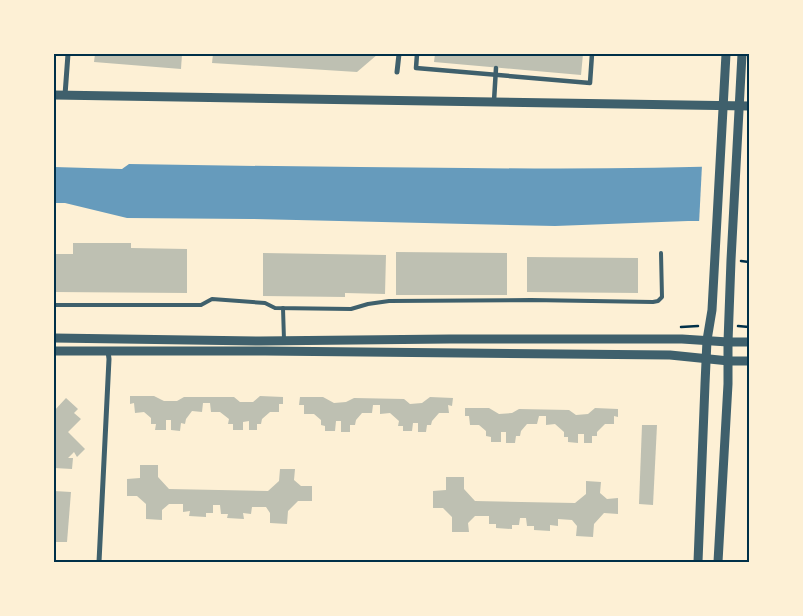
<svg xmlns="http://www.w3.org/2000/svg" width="803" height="616" font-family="Montserrat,sans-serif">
	<rect width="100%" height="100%" fill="#fdf0d5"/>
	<!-- water -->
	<path fill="#669bbc" d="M129,164C242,166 354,167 466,168C560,169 655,169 749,165V221H688L555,226L251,219L127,218L65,203H54V167L122,169Z"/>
	<!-- pier -->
	<path fill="#fdf0d5" d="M749,163V224H699L702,165Z"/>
	<!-- building -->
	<g fill="#bec0b2">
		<path d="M95,54H182L181,69L94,62Z"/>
		<path d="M213,54H378L357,72L212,63Z"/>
		<path d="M435,54H583L581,75L434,62Z"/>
		<path d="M73,243H131V248L187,249V293L54,292V254H73Z"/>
		<path d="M396,252L507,253V295H396Z"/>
		<path d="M263,253L386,255L385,294L345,293V297L263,296Z"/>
		<path d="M527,257L638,258V293L527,292Z"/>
		<path d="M130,396H154L164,401H177L184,397H234L240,402H253L260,396L283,397V404H279V412H270L262,419L261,424H257V430H249V421L243,422V430H233V424H228L229,419L220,412H211L210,403H203L202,412L192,411L186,419L185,424L181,423L180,431L171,430V420H166V430H155L156,424H151V418L144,412L135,413L134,403L130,404Z"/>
		<path d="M300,397H323L334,403L346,402L354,398L404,399L410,404L422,403L430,397L453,398L452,406L448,405L449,413H439L432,421L431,425H427L426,432H418V423H413L412,431H403V426H398L399,421L390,413L380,414V405H373L372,413H362L356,420L355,425H350V432H341V421H336L335,431H325V426L321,425V420L314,414H304V405H299Z"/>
		<path d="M66,398L78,409L74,413L81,419L68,432L85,449L77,457L74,452L68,458H73L72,469L54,468V411Z"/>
		<path d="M465,408H489L499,414L512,413L519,409L569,410L576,415L588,414L595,408L618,409V417L614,416V424H605L597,432V436H592V443H584V434H578V443L568,442V437H564V432L555,424L546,425V416H539L537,424H527L521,431L520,436H516L515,443H506V432H501V442H491V437L486,436V431L479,425H470L469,416H465Z"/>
		<path d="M642,425H657L653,505L639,504Z"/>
		<path d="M140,465H158V477L169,489L268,491L279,481L280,469H295L294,480L301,486H312V501H298L288,511L287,524L270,523V513L266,507H252L251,514L243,513L244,519L227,518L228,514H221L220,505H213V513H206V517L189,516L190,511L183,512V504H169L162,510V520L146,519V504L137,496H127V479L140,478Z"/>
		<path d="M446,477H464V489L475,501L575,503L586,494V481L601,482L600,493L607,499L618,498V514L604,513L594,524L593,537L576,536L577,526L572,520L558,519V526L550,525V531L534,530V526H527L526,518H520L519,525H512V529L496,528V524H489V516H475L468,523L469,532H452V517L443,508H433V491L446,490Z"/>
		<path d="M54,491L71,492L67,542H54Z"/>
	</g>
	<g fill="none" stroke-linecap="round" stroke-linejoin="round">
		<!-- path -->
		<g stroke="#003049" stroke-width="2.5">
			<path d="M741,261L749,262"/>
			<path d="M738,326L749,327"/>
			<path d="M681,327L698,326"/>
		</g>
		<!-- service -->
		<g stroke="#3f606c" stroke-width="4">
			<path d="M54,305H201L212,299L265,303L275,308L351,309L368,304L389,301L531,300L653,302L658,301L662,297L661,253"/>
			<path d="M283,308L284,340"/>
		</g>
		<!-- pedestrian -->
		<g stroke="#3f606c" stroke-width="4.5">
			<path d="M417,54L416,68L590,83L592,54"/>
			<path d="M494,101L496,68"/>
		</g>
		<!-- minor -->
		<g stroke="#3f606c" stroke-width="5">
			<path d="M397,72L399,54"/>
			<path d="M65,95L68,54"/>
			<path d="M99,562L109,359L108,351"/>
		</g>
		<!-- tertiary -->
		<g stroke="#3f606c" stroke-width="9">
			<path d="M54,95L749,106"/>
			<path d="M54,338L260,341L450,339H682L728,342H749"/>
			<path d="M54,351H265L670,355L729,361H749"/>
			<path d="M698,562L705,384L707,340L712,310L726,54"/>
			<path d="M718,562L728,384V342L731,260L742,54"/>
		</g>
	</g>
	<!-- border -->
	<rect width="803" height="616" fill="none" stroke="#fdf0d5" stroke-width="110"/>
	<rect x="55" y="55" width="693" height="506" fill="none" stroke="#003049" stroke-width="2"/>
</svg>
